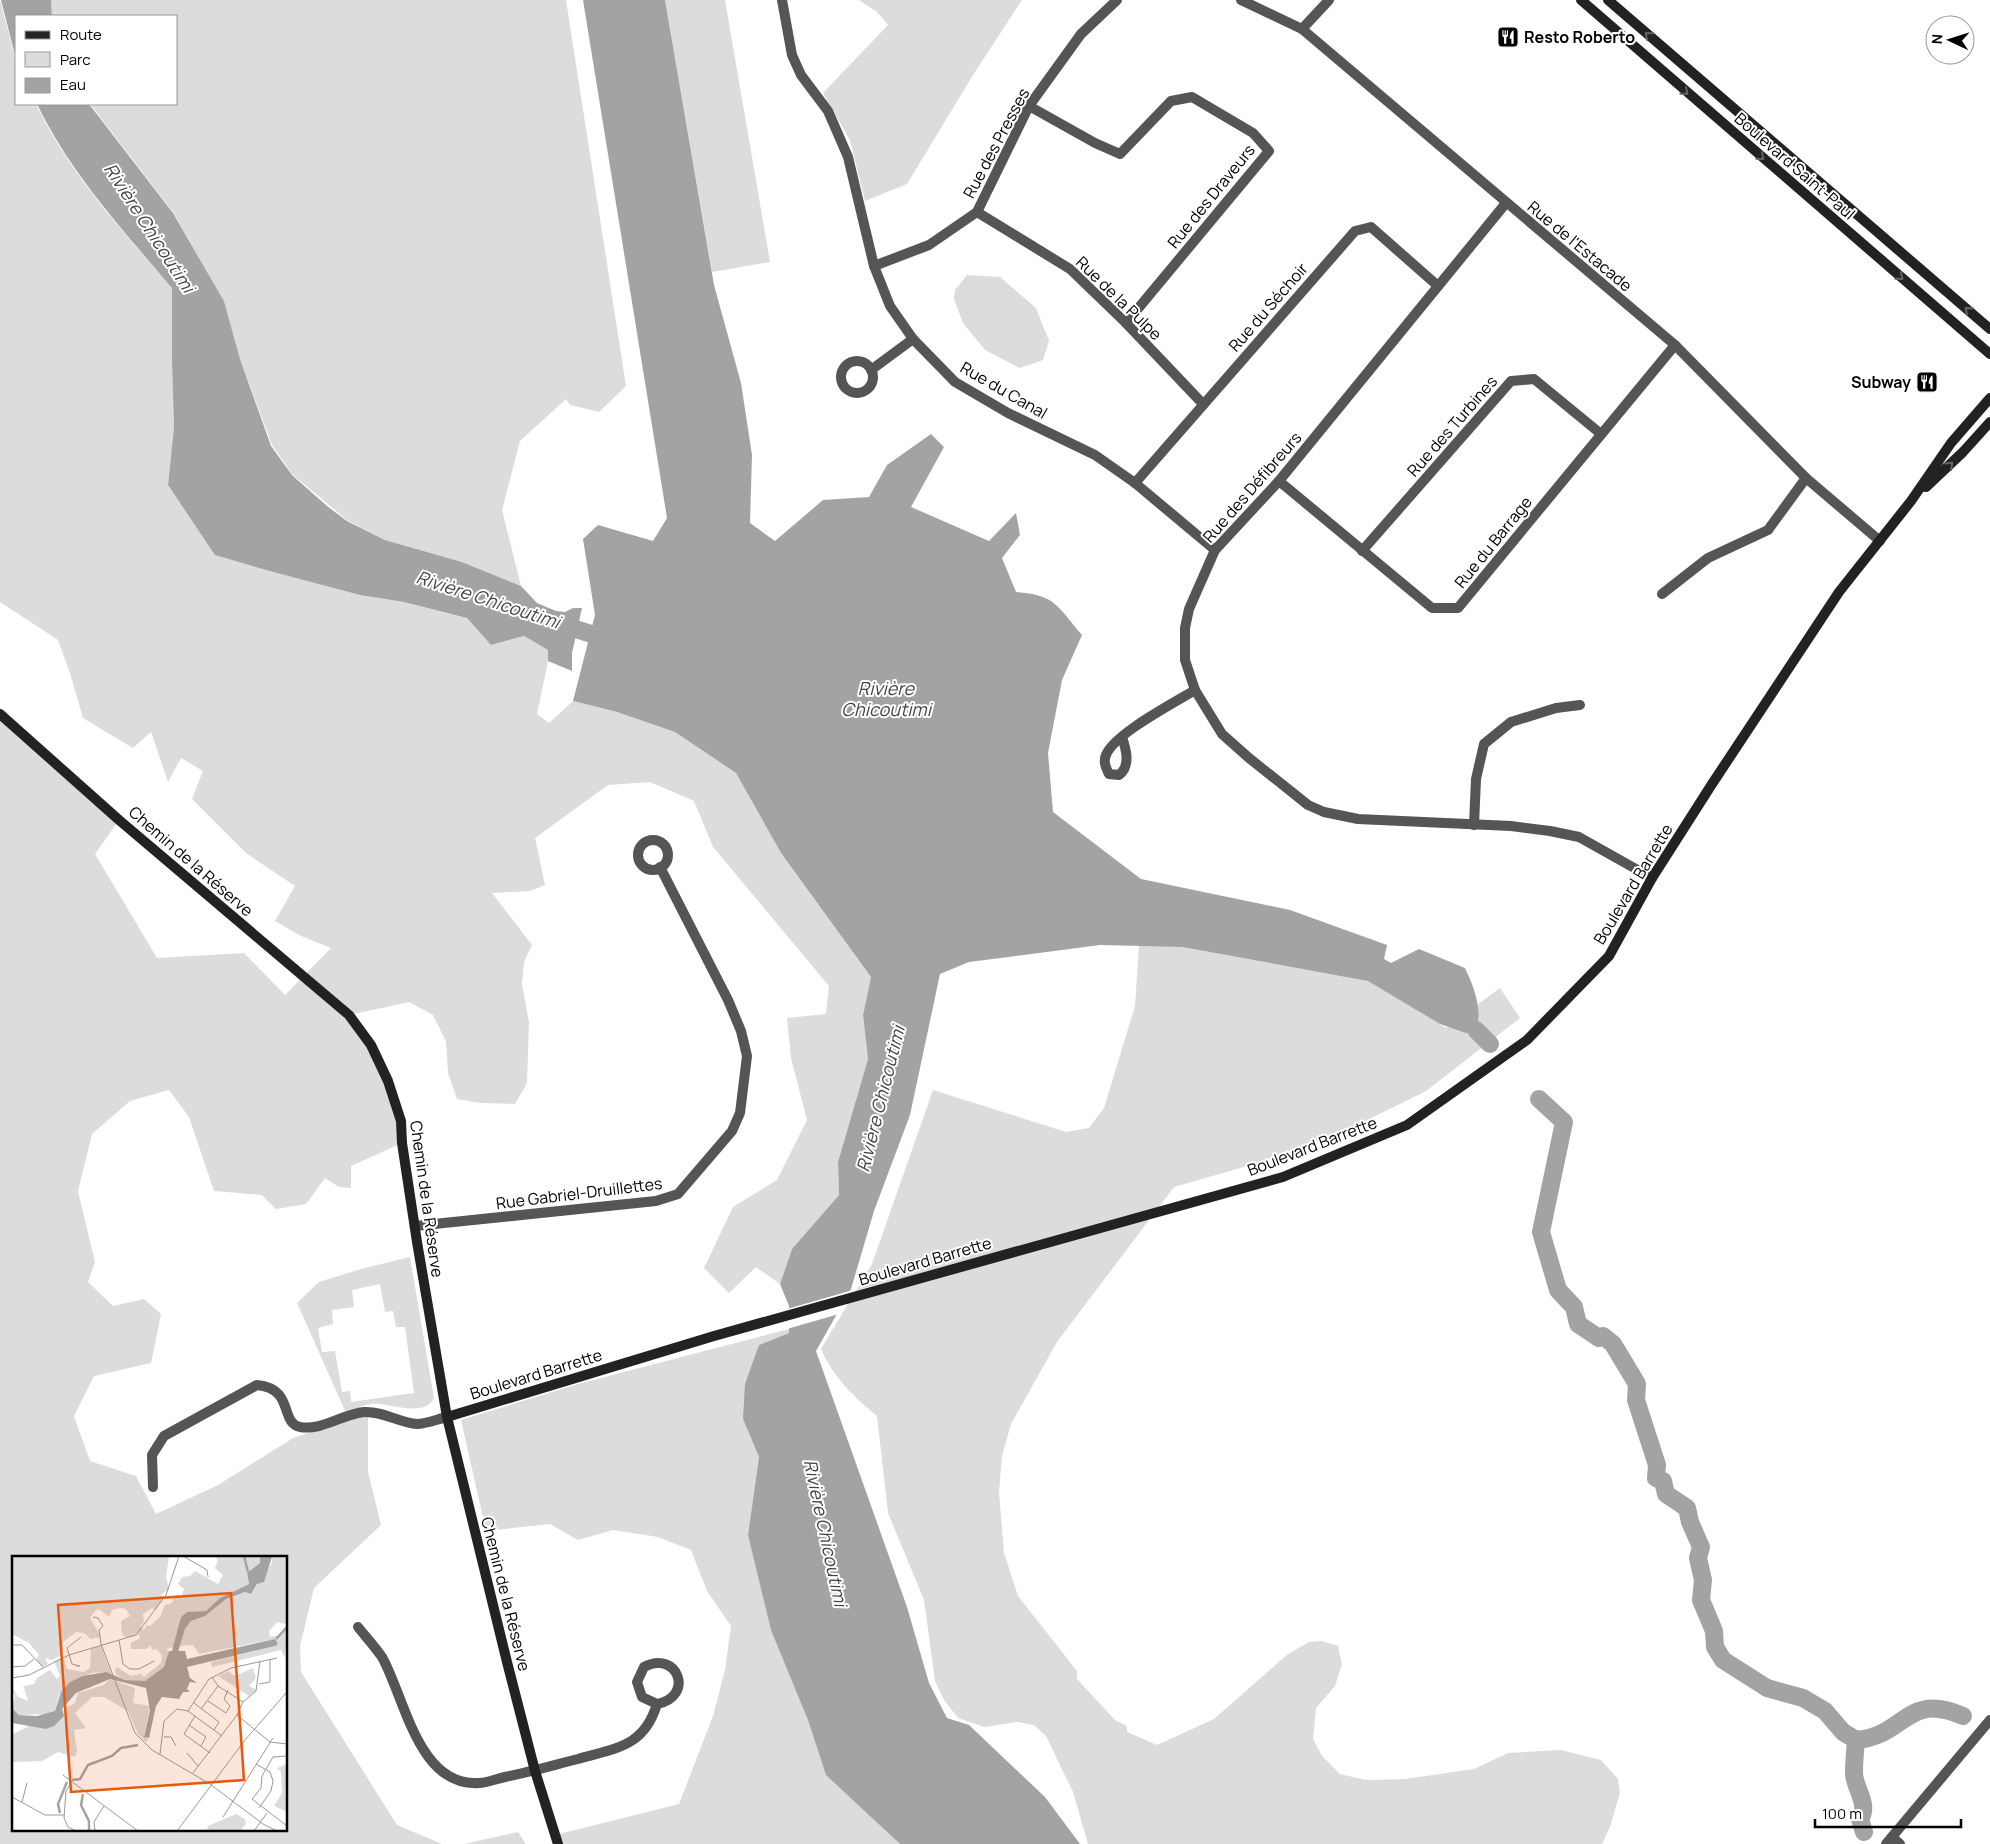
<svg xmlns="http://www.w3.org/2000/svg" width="1990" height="1844" font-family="Manrope,sans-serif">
	<rect width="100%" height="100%" fill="#fff"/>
	<!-- green -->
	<g fill="#dcdcdc" fill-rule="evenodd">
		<path d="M0,0L16,61V104H36C69,173 122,231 173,288L172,363L174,427L168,485L215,554L273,572L360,595L404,602L467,618L491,645L524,636L548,650V661L537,714L549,723L573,701L617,712L675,732L736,773L781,853L871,977L863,1015L868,1059L838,1162L839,1195L792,1249L780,1284L756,1267L729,1293L704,1268L733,1207L777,1180L807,1120L791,1058L787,1018L826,1014L829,986L713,847L694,801L650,782L608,785L535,838L545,885L530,891L492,893L532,945L524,962L522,984L529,1022L527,1083L515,1104L481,1103L457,1099L448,1073L446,1041L433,1015L409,1002L349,1015L388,1081L402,1143L351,1166V1188L339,1187L325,1178L306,1204L276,1209L262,1195L214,1191L189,1117L169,1090L130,1101L92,1134L78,1191L95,1262L88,1282L113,1306L144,1299L161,1314L151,1363L94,1376L74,1416L90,1461L136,1476L156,1514L218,1485L293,1438L349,1419L368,1416V1472L381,1525L314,1588L300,1646L301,1672L397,1825L442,1844H0V714L119,820L95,854L157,958L244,953L285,995L331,948L301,936L275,921L295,886L246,853L192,799L203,771L181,758L168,782L151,732L133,748L83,718L70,673L58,640L0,602ZM14,1558H286V1830H14Z"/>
		<path d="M51,0H566L626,386L599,412L570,405L566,399L520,441L502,510L521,586L462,562L385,540L347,520L292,474L272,445L240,359L224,301L173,212L90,104H176V16H52Z"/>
		<path d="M665,0H725L770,262L712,272Z"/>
		<path d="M859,0H1022L973,75L907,184L865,201L850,140L823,93L888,25L877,12Z"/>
		<path d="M967,275L1000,277L1036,308L1049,341L1043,360L1020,368L985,350L963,323L954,299L955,290Z"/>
		<path d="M1139,945L1190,947L1370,980L1446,1028L1500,988L1520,1018L1426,1091L1341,1133L1261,1162L1174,1187L1057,1342L1011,1424L1002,1456L999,1492L1004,1553L1018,1596L1077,1671V1679L1115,1720L1127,1726V1732L1157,1745L1214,1719L1288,1654L1309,1642L1321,1641L1338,1646L1342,1664L1335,1686L1316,1708L1313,1739L1322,1756L1340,1774L1366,1780L1405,1779L1474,1769L1508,1753L1561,1750L1601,1760L1618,1779L1620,1793L1610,1827L1602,1844H1088L1073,1792L1046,1736L1034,1725L1017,1722L984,1727L958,1718L944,1700L935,1681L924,1600L888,1513L877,1416C854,1397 833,1377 821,1349L872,1264L933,1090L1066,1132L1089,1128L1104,1108L1135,1006Z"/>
		<path d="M410,1257L434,1398C423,1419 389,1402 371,1404C362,1405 354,1410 346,1413L297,1303L319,1282L361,1269ZM380,1284L385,1312L393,1311L396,1327H405L414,1393L351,1402L350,1391L342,1392L335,1351L322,1352L318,1328L333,1324L332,1310L354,1307L352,1290Z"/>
		<path d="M789,1329V1333L759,1345L743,1419L759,1457L748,1535L826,1774L900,1844H558L555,1835L679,1804L713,1716L725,1670L731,1626L707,1591L691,1550L658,1537L613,1530L578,1540L550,1524L486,1531L461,1420L578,1384Z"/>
		<path d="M518,1832L526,1844H464Z"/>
	</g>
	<!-- water -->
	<g fill="#a3a3a3">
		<path d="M1,0H51L52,16H16V59Z"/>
		<path d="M583,0H665L714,285L741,383L752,455L750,523L775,541L823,500L869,497L887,465L931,434L944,447L911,507L989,541L1016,513L1020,535L1002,558L1016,592C1056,595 1057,606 1082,635L1062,680L1048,753L1053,812L1141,879L1290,910L1387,945L1384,959L1391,963L1419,949L1465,968C1474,987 1483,1010 1476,1030L1466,1033L1440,1024L1368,981L1183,947L1100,945L969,962L940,974L910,1115L874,1211L851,1289L816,1351L907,1607L929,1683L947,1718L969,1725L1045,1797L1080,1844H900L826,1775L808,1720L771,1630L748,1535L759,1457L743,1419L745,1384L759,1345L789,1333V1306L780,1284L792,1249L839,1195L838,1162L868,1059L863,1015L871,977L781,853L736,773L675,732L617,712L573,701L595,615L583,539L598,525L653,541L667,518Z"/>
		<path d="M37,104H89L173,213L224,301L240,359L271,446L292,475L327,506L347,521L385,540L462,562L521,586L537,603L556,611L565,612L573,608H582L572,653V671L548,661V650L524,636L491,645L467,618L404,602L360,595L273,572L215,555L168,485L174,427L172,363V288C123,230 70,173 37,104Z"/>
	</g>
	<!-- pier -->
	<path fill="#fff" d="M853,1290L839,1314L787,1329V1309Z"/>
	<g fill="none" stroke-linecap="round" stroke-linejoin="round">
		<!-- river -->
		<g stroke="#a3a3a3" stroke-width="18">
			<path d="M554,622L613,641"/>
			<path d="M1476,1030L1490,1044"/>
			<path d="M1539,1099L1564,1122L1541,1232L1558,1290L1574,1307L1578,1324L1599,1338L1603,1336L1613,1344L1637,1384L1636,1400L1657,1465L1656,1478L1663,1481L1666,1494L1687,1508L1690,1522L1701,1547L1698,1558L1703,1580L1701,1600L1714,1631L1715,1647L1723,1660L1767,1688L1803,1698L1825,1711L1843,1732L1856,1740C1855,1751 1854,1762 1854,1773C1854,1788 1870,1804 1860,1819L1864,1832"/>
			<path d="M1856,1740C1906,1736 1906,1691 1963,1716"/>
		</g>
		<!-- street -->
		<g stroke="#555" stroke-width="10">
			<path d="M782,0L792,55L801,75L828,111L848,157L874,266L890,306L913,339L955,382L1008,413L1095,455L1135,483L1215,550"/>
			<path d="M1241,0L1302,29L1675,345L1806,478L1880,541"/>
			<path d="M1302,29L1329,0"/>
			<path d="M1029,106L1095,143L1120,154L1171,101L1192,97L1253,133L1269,151L1126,323"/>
			<path d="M1506,203L1279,481L1215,550L1189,609L1185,628V660L1195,690L1222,734L1249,758L1308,805L1324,812L1358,819L1511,826L1550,831L1579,837L1652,878"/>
			<path d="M977,212L1070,269L1126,323L1203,404"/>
			<path d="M874,266L929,245L977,212L1029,106L1081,34L1117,0"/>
			<circle cx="857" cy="377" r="16"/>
			<path d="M871,370L913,339"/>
			<path d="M1279,481L1432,608H1458L1675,345"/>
			<path d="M1135,483L1355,231L1371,227L1438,286"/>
			<path d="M1362,551L1511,381L1534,379L1601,434"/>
			<path d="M1662,594L1708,558L1768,530L1806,478"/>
			<path d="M1122,737C1126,749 1131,766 1119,775L1109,774C1106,768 1103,762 1106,755C1114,734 1174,703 1195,690"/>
			<path d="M1474,825L1476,779L1484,744L1511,722L1556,708L1580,705"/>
			<circle cx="653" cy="855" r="15"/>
			<path d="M415,1226L656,1201L678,1194L732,1131L740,1113L747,1056L741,1031L728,1000L660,867"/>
			<path d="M153,1487L152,1455L164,1436L257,1385C295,1389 279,1422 300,1427C321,1431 343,1414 364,1412C383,1411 400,1423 417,1424C426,1424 438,1419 447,1417"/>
			<path d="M358,1627C366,1637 375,1647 382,1657C405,1698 418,1787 479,1783C487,1783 496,1779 505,1777C529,1772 554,1765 578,1759C616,1748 644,1747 657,1704C695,1697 678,1649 644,1667L637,1682L642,1697L657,1704"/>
			<path d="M1892,1837L1900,1844"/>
			<path d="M1886,1844L1990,1720"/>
		</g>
		<!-- secondary -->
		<g stroke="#222" stroke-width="10">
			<path d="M1581,0L1990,354"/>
			<path d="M1608,0L1990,329"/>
			<path d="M1926,487L1963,452L1990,422"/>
			<path d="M0,714L119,820L349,1015L371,1045L388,1081L401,1121L402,1143L417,1242L447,1417L507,1662L535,1771L558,1844"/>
			<path d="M447,1417L714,1336L1283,1177L1407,1125L1527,1040L1609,956L1652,878L1712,784L1839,592L1911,501L1951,443L1990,398"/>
		</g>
	</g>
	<!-- one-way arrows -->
	<defs><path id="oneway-chevron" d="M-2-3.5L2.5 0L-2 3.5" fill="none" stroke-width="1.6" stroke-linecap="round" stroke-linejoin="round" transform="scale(1.25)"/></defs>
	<g stroke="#646464">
		<use href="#oneway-chevron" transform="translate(1648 35) rotate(-139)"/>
		<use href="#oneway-chevron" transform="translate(1685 92) rotate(41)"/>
		<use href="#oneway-chevron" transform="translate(1761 157) rotate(41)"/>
		<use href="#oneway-chevron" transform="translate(1900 277) rotate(41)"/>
		<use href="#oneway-chevron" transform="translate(1968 310) rotate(-139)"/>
		<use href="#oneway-chevron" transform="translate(1950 465) rotate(-43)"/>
	</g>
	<!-- icons -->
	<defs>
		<g id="restaurant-square" transform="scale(1.125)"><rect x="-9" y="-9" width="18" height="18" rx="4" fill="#000" stroke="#fff"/><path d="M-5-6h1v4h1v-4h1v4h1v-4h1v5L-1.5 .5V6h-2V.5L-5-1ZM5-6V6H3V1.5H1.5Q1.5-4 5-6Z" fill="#fff"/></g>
	</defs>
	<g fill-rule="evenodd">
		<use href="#restaurant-square" x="1508" y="37"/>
		<use href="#restaurant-square" x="1927" y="382"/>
	</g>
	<g text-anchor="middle" stroke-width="4" stroke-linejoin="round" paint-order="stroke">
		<!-- poi labels -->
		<g font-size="16" font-weight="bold" fill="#000" stroke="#fff" text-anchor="start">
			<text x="1524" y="43">Resto Roberto</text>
			<text x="1911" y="388" text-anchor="end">Subway</text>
		</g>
		<!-- street labels -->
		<g font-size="16" fill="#000" stroke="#fff">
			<text transform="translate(996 143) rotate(-62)" y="6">Rue des Presses</text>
			<text transform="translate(1795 166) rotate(41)" y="6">Boulevard Saint-Paul</text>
			<text transform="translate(1211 196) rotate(-51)" y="6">Rue des Draveurs</text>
			<text transform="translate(1580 246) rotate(40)" y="6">Rue de l'Estacade</text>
			<text transform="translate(1119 298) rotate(44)" y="6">Rue de la Pulpe</text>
			<text transform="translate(1268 307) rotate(-49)" y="6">Rue du Séchoir</text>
			<text transform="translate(1004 390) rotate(30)" y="6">Rue du Canal</text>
			<text transform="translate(1452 426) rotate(-49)" y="6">Rue des Turbines</text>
			<text transform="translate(1252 487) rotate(-49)" y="6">Rue des Défibreurs</text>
			<text transform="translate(1493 542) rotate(-51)" y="6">Rue du Barrage</text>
			<text transform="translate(191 861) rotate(41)" y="6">Chemin de la Réserve</text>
			<text transform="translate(1633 884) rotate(-59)" y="6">Boulevard Barrette</text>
			<text transform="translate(1312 1146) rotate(-21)" y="6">Boulevard Barrette</text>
			<text transform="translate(579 1193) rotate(-7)" y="6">Rue Gabriel-Druillettes</text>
			<text transform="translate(427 1199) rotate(82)" y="6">Chemin de la Réserve</text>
			<text transform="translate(925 1261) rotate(-16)" y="6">Boulevard Barrette</text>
			<text transform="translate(536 1374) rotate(-17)" y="6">Boulevard Barrette</text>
			<text transform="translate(506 1594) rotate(76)" y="6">Chemin de la Réserve</text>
		</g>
		<!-- water labels -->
		<g font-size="18" font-style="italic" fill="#444" stroke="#fff">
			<text transform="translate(149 228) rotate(57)" y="6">Rivière Chicoutimi</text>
			<text transform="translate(488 600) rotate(18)" y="6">Rivière Chicoutimi</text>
			<text x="886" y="695">Rivière<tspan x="886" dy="21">Chicoutimi</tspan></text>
			<text transform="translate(881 1099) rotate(-76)" y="6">Rivière Chicoutimi</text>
			<text transform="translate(825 1533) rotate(78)" y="6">Rivière Chicoutimi</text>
		</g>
	</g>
	<!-- overview -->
	<g transform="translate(12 1556)">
		<rect width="275" height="275" fill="#fff"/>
		<path d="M0,0H157L154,21L157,33L149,39L152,42L143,54L140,52L131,58L132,66L128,70L132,74L135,69L138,70L148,61L153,49L160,47L164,39H170L172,33L166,28L170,21L178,20L183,15L206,28L211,19L203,12L206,4L202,0H248V7L235,17L237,28L208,42L194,55L175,56L169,61L163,90L155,93L157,100L152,111L133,125H126L113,124L104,119L103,114L105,111L119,120L129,118L132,121L149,107L150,99L144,93L140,94L139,89L134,93H119V87L128,82L126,77L115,82L110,78L109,65L118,60L114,53L108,52L100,54L97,61L87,53L83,55L78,62L89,81L79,83L72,77L64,76L51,86V98L40,104L33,102L36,108L31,111L24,104L27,99L17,87L0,78ZM260,0H275V62L273,68L265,66L257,75L258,81L268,79L275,69L273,102L269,94L200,111L199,106L263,90V83L187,98L181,89L168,90L173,73L179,65L193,60L214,43L233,36L239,38L260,7ZM89,90L100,120L91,116L80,117L58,126L47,139L43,155L38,158L7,159L0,152L3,141L0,131L6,141L16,145L11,128L12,130L22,128L25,122L38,114L45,123L48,120L42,105L51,101L55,113L72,116L78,112L79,93ZM241,112L244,122L237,130L245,134L237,140L206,120L216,115L223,120ZM98,123L123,132L121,147L138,150L132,179L136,184L134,186L126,178L116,155L92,141H80L63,157L74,172L62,174L65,195L63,201L46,196L30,205L0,206L1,178L63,147L66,137L92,129ZM275,208V256L262,250L270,237L269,216L265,212ZM224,258L233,263L234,268L228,275H195L196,270Z" fill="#dcdcdc"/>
		<path d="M248,0L260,1L252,26L245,28L239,38L233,36L214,43L193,60L179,65L173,73L166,96L160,95L169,61L175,56L194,55L208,42L237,28L235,17L248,7ZM263,83L266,88L263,90L175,111L178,122L185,127L178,126L175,133L178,136H171L167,143L150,141L144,150L137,182L132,181L138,154L134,132L98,123L64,137L50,153L52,160L42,170L34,173L0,167V152L7,159L25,160L43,155L49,136L58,126L71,120L94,116L113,124L133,125L152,111L157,95H173L175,103Z" fill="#a3a3a3"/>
		<path fill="none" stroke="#a3a3a3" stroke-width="2.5" d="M232,0L236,16M264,83L275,71M60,224L68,223L76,209L100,200L109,192L126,189M71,238L69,249L77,265V275M48,257L46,248L55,226"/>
		<path fill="none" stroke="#999" stroke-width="1" d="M171,0L195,14L196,21M81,61L86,62L91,70L87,74L89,88L123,177L140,194L198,228M107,84L111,108L118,113H127L142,105M0,89H10L31,111M64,110H68L60,108L55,92L69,81M0,111L13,110L22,103M200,121L206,130L231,146M0,122L17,119L57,99L124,79L154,39L167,0M247,128L258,126V103M196,145L214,157L218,150L212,143L216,134M182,147L207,166L202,174M189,153L206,130M176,155L197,123L219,112L265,102M225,159L258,186L275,188M183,160L172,178L198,197M177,169L194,181L189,190M152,181H159L164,190M175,197L186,210M148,198L152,165L165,153L176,155L210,180M275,200L261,201L250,220L249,232L240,243L275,270M244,208L258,216L261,225L259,235L247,252M181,217L225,159L231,146L244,135L248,105M51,219L126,275M59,227L54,235L52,262L56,271L64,275M198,228L251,268L265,275M0,241L33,259H52M10,246L15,227M211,261L261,182M83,275L82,266L92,250M165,275L233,184L275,136M242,275L255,257"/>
		<path fill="#e8590c" fill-opacity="0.15" stroke="#e8590c" stroke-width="2.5" d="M219,37L232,224L59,236L46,49Z"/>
		<rect width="275" height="275" fill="none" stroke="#000" stroke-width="2.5"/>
	</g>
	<!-- legend -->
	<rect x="15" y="15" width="162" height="90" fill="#ffffff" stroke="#999999"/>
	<rect x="25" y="31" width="25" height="8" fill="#222222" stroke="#999999"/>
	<text x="60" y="40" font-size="15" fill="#000000">Route</text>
	<rect x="25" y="52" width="25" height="15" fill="#dcdcdc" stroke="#999999"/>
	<text x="60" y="65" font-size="15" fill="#000000">Parc</text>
	<rect x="25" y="78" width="25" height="15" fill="#a3a3a3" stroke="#999999"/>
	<text x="60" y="90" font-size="15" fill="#000000">Eau</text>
	<!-- north arrow -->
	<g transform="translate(1950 40) rotate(274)"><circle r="24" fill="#ffffff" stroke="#999999"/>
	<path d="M0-4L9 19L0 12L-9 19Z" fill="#000000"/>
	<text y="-8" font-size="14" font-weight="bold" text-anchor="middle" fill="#000000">N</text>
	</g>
	<!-- scale -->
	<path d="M1815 1819v8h146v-8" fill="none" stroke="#000000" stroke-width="2.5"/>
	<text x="1822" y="1819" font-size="15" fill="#000000" stroke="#ffffff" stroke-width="4" paint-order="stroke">100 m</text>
</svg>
